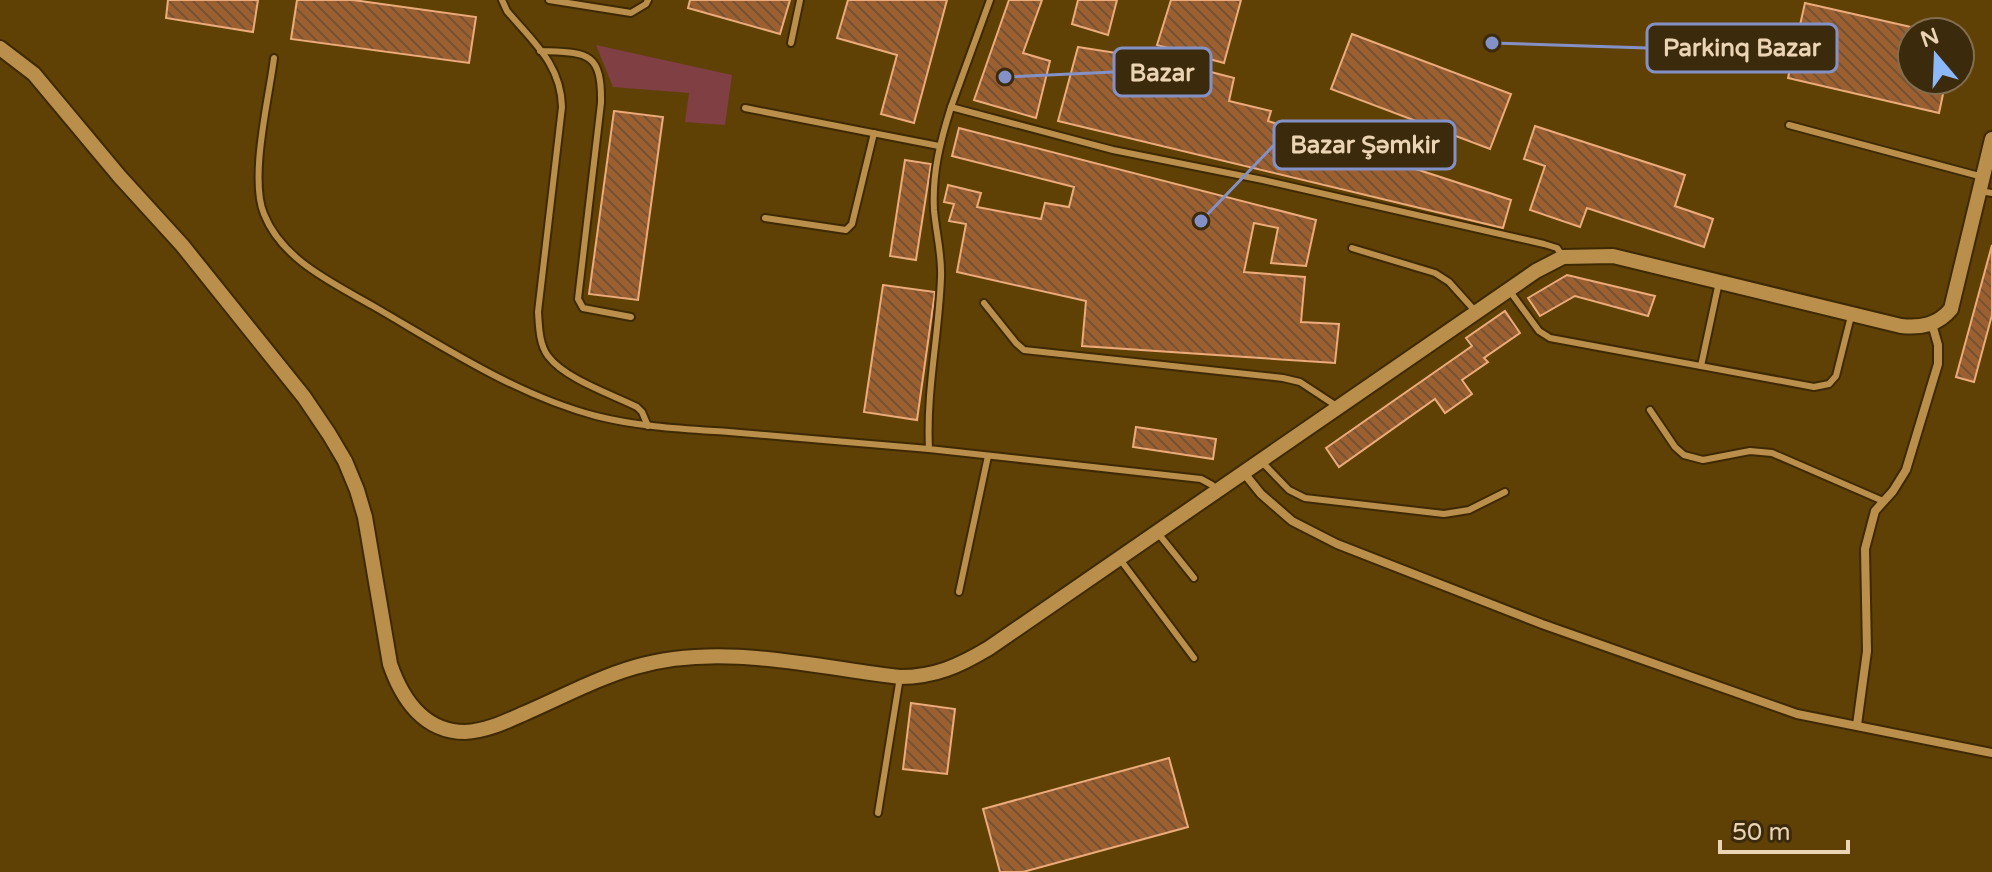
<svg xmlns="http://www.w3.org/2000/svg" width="1992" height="872" font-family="'Varela Round',sans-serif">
	<defs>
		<pattern id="building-back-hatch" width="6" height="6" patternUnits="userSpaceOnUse" patternTransform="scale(2)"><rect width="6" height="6" fill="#9c6030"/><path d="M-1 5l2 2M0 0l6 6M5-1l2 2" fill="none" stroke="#755233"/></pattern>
	</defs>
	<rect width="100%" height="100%" fill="#5f4106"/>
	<!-- grass -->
	<path fill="#7f3f43" d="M596,45L732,75L725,125L685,122L689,93L613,87Z"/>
	<!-- building -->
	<g fill="url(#building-back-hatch)" stroke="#ecab7a" stroke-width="2">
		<path d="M168,0H258L253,32L166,18Z"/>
		<path d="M297,0H353L476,17L469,63L291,39Z"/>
		<path d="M690,0H790L780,34L688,8Z"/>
		<path d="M848,0H947L914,123L881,114L897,55L837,38Z"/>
		<path d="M1009,0H1042L1023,53L1050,61L1036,118L974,100Z"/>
		<path d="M1078,0H1117L1108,35L1072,24Z"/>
		<path d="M1171,0H1241L1224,63L1157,45Z"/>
		<path d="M1805,3L1933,32H1912V80H1946L1939,113L1788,78Z"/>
		<path d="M1352,34L1511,94L1490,149L1331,89Z"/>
		<path d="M1078,47L1155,59L1153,73L1180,80L1184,65L1234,78L1229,101L1271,111L1268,121L1511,200L1503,228L1058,121Z"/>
		<path d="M614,111L663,117L638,300L589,294Z"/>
		<path d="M1535,126L1685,175L1675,206L1713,219L1704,247L1587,208L1580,227L1530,210L1545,166L1524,159Z"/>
		<path d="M959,128L1316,220L1306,266L1271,263L1278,228L1254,223L1244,272L1305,277L1301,322L1339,324L1335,363L1082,346L1086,301L957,272L966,224L949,221L954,204L944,202L948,185L981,193L977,207L1041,219L1045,203L1069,207L1074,187L952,156Z"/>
		<path d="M905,160L931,164L916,260L890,256Z"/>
		<path d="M1992,245V315L1974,382L1956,377Z"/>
		<path d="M1567,275L1655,296L1648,316L1575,296L1540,316L1528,298Z"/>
		<path d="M883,285L935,292L917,420L864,412Z"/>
		<path d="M1505,311L1520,333L1484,358L1488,362L1462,380L1472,394L1445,413L1435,399L1339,467L1326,448L1472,346L1466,338Z"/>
		<path d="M1136,427L1216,439L1213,459L1133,447Z"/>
		<path d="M911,703L955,709L947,774L903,769Z"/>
		<path d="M1169,758L1188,827L1023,872H1000L983,809Z"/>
	</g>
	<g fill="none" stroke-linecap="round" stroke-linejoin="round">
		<!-- service casing -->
		<g stroke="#3e2903" stroke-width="10">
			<g id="service">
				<path d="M502,0L507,11C533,42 561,64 562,107L538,312C539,326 539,344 548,356C565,379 611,394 637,407L642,412L648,426"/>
				<path d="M549,0L631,13L646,4L648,0"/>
				<path d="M990,0L951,107L1113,150L1263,180L1544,244L1557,248L1563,257"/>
				<path d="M791,43L800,0"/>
				<path d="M540,51C586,53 602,50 601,103L578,299L583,308L631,317"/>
				<path d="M274,58C269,98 249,178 264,214C282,260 333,283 373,306C444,347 516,395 596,416C639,427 685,429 729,432C796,438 862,443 929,449"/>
				<path d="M951,107C940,142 932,174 934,210C936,233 942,254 941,277C939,335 926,391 929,449L1201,479L1212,485"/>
				<path d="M745,108L939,146"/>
				<path d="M1789,125L1983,177"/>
				<path d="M1980,191L1992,193"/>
				<path d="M765,218L846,230L852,224L874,133"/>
				<path d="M1352,248L1435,273L1449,282L1476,312"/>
				<path d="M1509,290L1539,331L1550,338L1814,387L1829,384L1836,376L1851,316"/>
				<path d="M984,303L1016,343L1024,350L1283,378L1300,382L1338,407"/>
				<path d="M1701,366L1719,282"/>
				<path d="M1650,410L1675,447L1684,455L1703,460L1750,451L1772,453L1883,501"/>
				<path d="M1261,461L1289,490L1305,498L1444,514L1469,510L1505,492"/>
				<path d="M1157,532L1194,578"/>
				<path d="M1119,558L1194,658"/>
				<path d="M959,592L988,456"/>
				<path d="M878,813L900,677"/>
			</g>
		</g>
		<!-- minor casing -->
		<g stroke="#3e2903" stroke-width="12">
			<g id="minor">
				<path d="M1244,473L1261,494L1292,521L1337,544L1542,624L1797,714L1992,753"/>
				<path d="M1857,725L1867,651L1865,549L1875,511L1893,491L1906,470L1938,364V345L1932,324"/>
			</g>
		</g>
		<!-- tertiary casing -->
		<g stroke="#3e2903" stroke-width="18">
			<path id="tertiary" d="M0,48L34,74L120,177L182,245L304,397L329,434L345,461L357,490L365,517L390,664C402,699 424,732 465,732C486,731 505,722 523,714C560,698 597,678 635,667C720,642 814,667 900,677C935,677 959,666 989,648L1536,271L1563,257L1613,256L1901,326C1921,328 1938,325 1951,309L1992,139"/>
		</g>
		<!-- service -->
		<use href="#service" stroke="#b98f4b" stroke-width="6"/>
		<!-- minor -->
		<use href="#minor" stroke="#b98f4b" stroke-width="8"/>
		<!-- tertiary -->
		<use href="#tertiary" stroke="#b98f4b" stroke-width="14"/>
	</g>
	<!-- callouts -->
	<path fill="none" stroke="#8491c6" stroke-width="3" d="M1492 43L1647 48M1005 77L1114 72M1201 221L1274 145"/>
	<g fill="#8491c6" stroke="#3c2a0d" stroke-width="3">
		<circle cx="1492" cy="43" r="8"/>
		<circle cx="1005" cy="77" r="8"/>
		<circle cx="1201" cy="221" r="8"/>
	</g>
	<g fill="#3c2a0d" stroke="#8491c6" stroke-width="3">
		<rect x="1647" y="24" width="190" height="48" rx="8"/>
		<rect x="1114" y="48" width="97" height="48" rx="8"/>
		<rect x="1274" y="121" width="181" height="48" rx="8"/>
	</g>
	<g font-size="24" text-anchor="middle" font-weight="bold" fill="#ead4b3">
		<text x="1742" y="56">Parkinq Bazar</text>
		<text x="1162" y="81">Bazar</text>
		<text x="1365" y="153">Bazar Şəmkir</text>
	</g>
	<!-- north arrow -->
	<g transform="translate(1936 56) rotate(341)"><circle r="38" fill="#3c2a0d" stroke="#826e4f" stroke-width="2"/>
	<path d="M0-6L14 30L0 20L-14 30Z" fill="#8bb9fc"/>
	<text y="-12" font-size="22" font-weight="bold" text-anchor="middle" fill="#ead4b3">N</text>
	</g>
	<!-- scale -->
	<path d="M1720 840v12h128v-12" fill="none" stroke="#ead4b3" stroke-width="4"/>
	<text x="1732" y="840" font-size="24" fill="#ead4b3" stroke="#3c2a0d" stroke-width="6" paint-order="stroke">50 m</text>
</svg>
